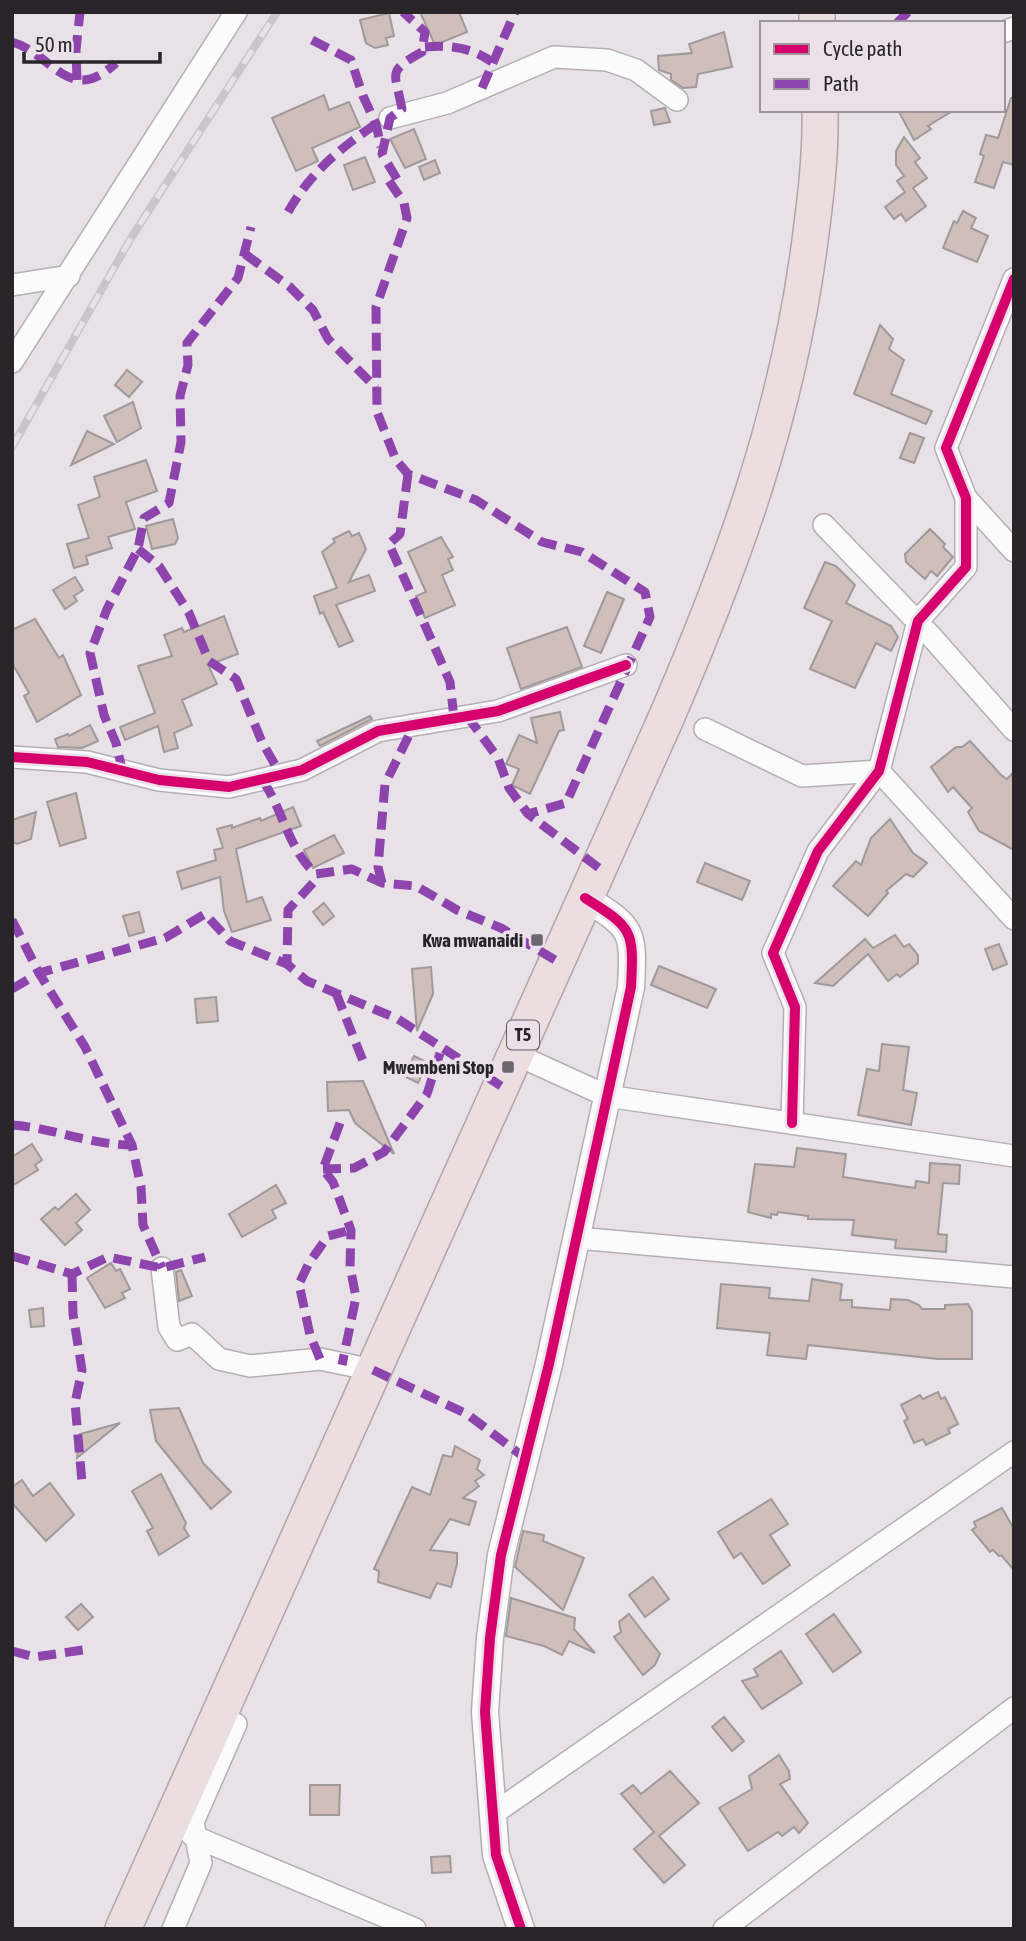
<svg xmlns="http://www.w3.org/2000/svg" width="1026" height="1941" font-family="'Asap Condensed',sans-serif">
	<rect width="100%" height="100%" fill="#e8e2e8"/>
	<!-- building -->
	<g fill="#cfbeba" stroke="#9f999b" stroke-width="2">
		<path d="M420,12H459L467,32L435,45Z"/>
		<path d="M389,13L394,36L386,38L388,45L375,48L366,43L360,20Z"/>
		<path d="M724,32L732,67L698,74L696,87L683,88L671,80V74L659,70L658,56L692,53L689,44Z"/>
		<path d="M324,95L329,110L349,102L360,127L312,148L318,161L296,171L272,118Z"/>
		<path d="M1011,98H1014V165L1003,162L994,188L975,182L984,156L980,154L986,135L998,138Z"/>
		<path d="M665,108L670,122L654,125L651,111Z"/>
		<path d="M898,110H954L928,126L931,129L914,140Z"/>
		<path d="M414,129L426,159L405,168L390,139Z"/>
		<path d="M904,137L920,158L915,162L927,178L913,188L926,206L906,221L901,214L894,219L885,207L905,192L897,181L904,176L896,165V151Z"/>
		<path d="M365,157L375,182L353,190L344,165Z"/>
		<path d="M435,160L440,173L424,180L419,167Z"/>
		<path d="M963,211L976,218L971,228L988,236L977,262L943,248L954,221L957,223Z"/>
		<path d="M880,325L893,339L889,349L904,360L891,394L932,411L926,424L854,394Z"/>
		<path d="M127,370L142,382L129,397L115,385Z"/>
		<path d="M133,402L141,428L117,442L104,416Z"/>
		<path d="M87,431L114,444L71,465Z"/>
		<path d="M910,433L924,438L914,463L900,458Z"/>
		<path d="M146,460L157,491L126,502L135,529L108,537L112,548L86,556L88,564L74,568L67,544L89,538L78,505L100,497L94,477Z"/>
		<path d="M173,519L178,538L175,544L152,549L146,526Z"/>
		<path d="M930,529L945,544L943,547L953,557L937,576L931,571L925,579L906,562L905,554Z"/>
		<path d="M349,531L352,536L359,533L366,549L349,582L369,575L375,591L336,605L353,641L339,647L323,612L320,614L314,596L337,588L322,552L335,542L333,539Z"/>
		<path d="M441,537L453,557L448,559L453,570L442,575L455,605L425,618L416,596L426,592L408,552Z"/>
		<path d="M825,562L836,566L855,585L846,603L891,626L898,637L891,651L876,643L855,688L810,669L832,621L804,608Z"/>
		<path d="M75,577L83,590L74,596L77,601L65,609L53,590Z"/>
		<path d="M607,592L624,599L601,653L584,646Z"/>
		<path d="M224,616L238,654L208,665L217,684L182,700L192,725L174,733L178,748L164,752L158,726L125,740L120,727L155,713L138,666L172,656L164,635L182,628L184,632Z"/>
		<path d="M35,619L59,658L63,655L81,695L37,722L24,696L29,693L12,663V630Z"/>
		<path d="M567,627L582,667L521,689L507,648Z"/>
		<path d="M560,712L564,730L559,731L530,794L512,785L519,769L506,764L519,735L537,743L531,718Z"/>
		<path d="M370,716L372,719L320,746L317,741Z"/>
		<path d="M90,725L98,741L82,748L58,747L55,739L68,734L69,736Z"/>
		<path d="M970,741L1001,775L1007,779L1014,772V850L979,831L968,812L972,808L953,787L948,792L931,767L956,747H962Z"/>
		<path d="M76,793L86,838L60,846L47,802Z"/>
		<path d="M293,807L301,826L236,849L247,902L262,897L271,920L232,932L224,911L220,877L182,889L177,872L216,860L214,850L223,848L217,829L232,825V828L260,818L261,821Z"/>
		<path d="M36,812L31,839L17,844L12,842V820Z"/>
		<path d="M890,819L913,853L927,863L913,877L906,874L886,891L888,893L868,916L833,886L856,861L861,865L871,838Z"/>
		<path d="M334,835L344,853L313,868L304,850Z"/>
		<path d="M705,863L750,881L742,900L697,882Z"/>
		<path d="M324,903L334,916L323,925L313,912Z"/>
		<path d="M139,912L144,932L129,936L123,916Z"/>
		<path d="M895,935L904,947L909,944L918,955V963L900,977L897,974L888,981L868,954L833,986L815,983L865,939L873,948Z"/>
		<path d="M999,944L1007,964L993,970L985,949Z"/>
		<path d="M659,966L716,989L707,1008L651,985Z"/>
		<path d="M431,967L433,994L417,1031L412,969Z"/>
		<path d="M216,997L218,1021L197,1023L195,999Z"/>
		<path d="M882,1044L909,1047L903,1090L917,1093L911,1125L858,1115L867,1069L879,1071Z"/>
		<path d="M414,1056L428,1063L418,1083L404,1076Z"/>
		<path d="M363,1081L370,1097L394,1154L355,1123L349,1110L328,1111L327,1082Z"/>
		<path d="M32,1144L42,1160L35,1165L38,1170L12,1186V1157Z"/>
		<path d="M797,1148L846,1154L843,1177L915,1188L916,1181L929,1183L930,1163L960,1165L959,1184L943,1183L938,1234L947,1235L946,1252L895,1248L896,1240L852,1235L854,1220L808,1219V1216L778,1212L777,1215L771,1214V1218L748,1212L755,1164L794,1167Z"/>
		<path d="M276,1185L286,1203L272,1210L276,1218L242,1237L229,1214Z"/>
		<path d="M76,1194L90,1210L76,1223L82,1230L65,1245L41,1219L55,1207L58,1210Z"/>
		<path d="M111,1263L116,1271L120,1269L130,1289L122,1293L125,1298L105,1308L87,1278Z"/>
		<path d="M181,1270L192,1296L179,1301L176,1272Z"/>
		<path d="M812,1279L842,1284L840,1300H852V1307L890,1310L891,1299L908,1300L919,1305L922,1309H945V1305L968,1304L972,1311V1359H938L808,1345L806,1359L767,1355L770,1333L717,1328L721,1284L770,1288L769,1298L809,1301Z"/>
		<path d="M43,1308L44,1326L31,1327L29,1310Z"/>
		<path d="M938,1392L941,1399L945,1397L958,1424L948,1429L950,1433L926,1445L923,1439L914,1443L904,1421L908,1419L901,1405L920,1395L923,1399Z"/>
		<path d="M179,1408L203,1463L231,1492L211,1509L156,1441L150,1410Z"/>
		<path d="M120,1423L77,1458L80,1434Z"/>
		<path d="M455,1446L480,1460L477,1469L484,1475L475,1481L479,1486L463,1498L476,1502L469,1525L450,1519L430,1550L457,1553V1564L451,1587L437,1583L430,1598L378,1582L379,1571L374,1569L412,1487L430,1495L443,1455L452,1457Z"/>
		<path d="M161,1474L186,1523L184,1528L189,1536L159,1555L147,1531L153,1528L132,1491Z"/>
		<path d="M22,1480L33,1496L50,1483L74,1515L46,1541L12,1503V1487Z"/>
		<path d="M771,1499L788,1524L770,1535L790,1565L763,1584L741,1553L734,1558L718,1532Z"/>
		<path d="M1002,1508L1014,1529V1570L1001,1555L999,1556L993,1550L990,1552L972,1530L976,1527L974,1522Z"/>
		<path d="M523,1531L544,1535L543,1541L584,1558L563,1610L515,1567Z"/>
		<path d="M653,1577L669,1599L645,1617L629,1595Z"/>
		<path d="M511,1598L575,1618L574,1629L595,1653L569,1641L562,1655L544,1646L506,1636Z"/>
		<path d="M81,1604L93,1617L78,1630L66,1617Z"/>
		<path d="M629,1614L660,1654L655,1665L643,1675L614,1637L621,1632L619,1622Z"/>
		<path d="M834,1614L861,1652L833,1672L806,1634Z"/>
		<path d="M781,1651L802,1683L762,1709L742,1681L758,1676L754,1669Z"/>
		<path d="M724,1717L744,1741L732,1751L712,1727Z"/>
		<path d="M779,1755L789,1771L790,1779L780,1784L808,1823L799,1833L794,1827L782,1836L778,1832L748,1851L719,1808L752,1789L749,1776Z"/>
		<path d="M670,1771L699,1803L659,1836L685,1865L664,1883L634,1849L654,1832L621,1794L633,1785L641,1794Z"/>
		<path d="M310,1785H340L339,1815H310Z"/>
		<path d="M450,1856L451,1872L432,1873L431,1857Z"/>
	</g>
	<g fill="none" stroke-linecap="round" stroke-linejoin="round">
		<!-- minor casing -->
		<g stroke="#b3afb3" stroke-width="24">
			<g id="minor">
				<path d="M1003,32L1014,28"/>
				<path d="M390,118L447,103L554,57L607,60L636,70L677,100"/>
				<path d="M12,285L69,276"/>
				<path d="M12,362L236,12"/>
				<path d="M966,498L1014,551"/>
				<path d="M824,525L930,635L1014,730"/>
				<path d="M705,729L802,776L879,771L1014,919"/>
				<path d="M12,757L87,762L159,780L229,787L302,770L378,731L498,711L626,665"/>
				<path d="M515,1054L607,1096L1014,1156"/>
				<path d="M792,1123L795,1007L773,953L818,851L879,771L918,621L966,567V498L946,448L1014,279"/>
				<path d="M577,1238L1014,1277"/>
				<path d="M162,1268L169,1327L177,1340L192,1334L219,1359L250,1366L320,1359L373,1370"/>
				<path d="M493,1814L1014,1452"/>
				<path d="M173,1816L193,1836L415,1929"/>
				<path d="M173,1929L201,1863L193,1822L236,1724"/>
				<path d="M724,1929L1014,1708"/>
			</g>
		</g>
		<!-- tertiary casing -->
		<g stroke="#b3afb3" stroke-width="29">
			<path id="tertiary" d="M521,1929L496,1855L485,1712L490,1638L501,1555L549,1364L631,987C634,930 633,928 585,898"/>
		</g>
		<!-- trunk casing -->
		<g stroke="#b4a2a7" stroke-width="38">
			<g id="trunk">
				<path d="M817,12V23"/>
				<path d="M123,1929L667,716C734,560 786,418 809,248C815,203 821,156 820,110"/>
			</g>
		</g>
		<!-- minor -->
		<use href="#minor" stroke="#fcfbfc" stroke-width="21"/>
		<!-- tertiary -->
		<use href="#tertiary" stroke="#fcfbfc" stroke-width="26"/>
		<!-- trunk -->
		<use href="#trunk" stroke="#eadee0" stroke-width="35"/>
		<!-- rail casing -->
		<g stroke="#c8c6c8" stroke-width="8">
			<path id="rail" d="M12,447L131,238L277,12"/>
		</g>
		<!-- rail -->
		<use href="#rail" stroke="#ebdfea" stroke-width="5" stroke-dasharray="16" stroke-linecap="butt"/>
		<!-- quiet -->
		<g stroke="#8e44ad" stroke-width="9" stroke-dasharray="18 9" stroke-linecap="butt">
			<path d="M897,23L908,12"/>
			<path d="M312,40L351,60L363,96L376,124L381,147"/>
			<path d="M12,42C52,53 69,107 116,63"/>
			<path d="M425,47C449,45 471,47 492,62"/>
			<path d="M77,80L76,50L80,12"/>
			<path d="M482,88L515,12"/>
			<path d="M397,179L382,154L390,118L402,109C395,71 386,72 422,52L425,32L403,12"/>
			<path d="M389,181L404,203L407,218L376,307L377,412L396,460L408,474L476,500L542,542L582,552L645,592L650,617L566,803L528,814L599,868"/>
			<path d="M288,212C310,173 339,149 376,124"/>
			<path d="M245,254L290,287L313,310L328,339L376,388"/>
			<path d="M408,474L400,534L389,544L450,682L454,718"/>
			<path d="M138,549L159,566L189,613L209,661L236,679L262,742L282,777"/>
			<path d="M467,716L498,758L509,788L528,814"/>
			<path d="M123,773L116,743L104,715L90,653L107,609L138,549L144,518L169,503L181,442L180,396L188,365L187,343L238,278L251,227"/>
			<path d="M263,781C283,810 289,851 316,874L352,869L382,883L416,886L457,910L501,928L557,961"/>
			<path d="M313,883L288,910L287,964L307,981L398,1019L501,1086"/>
			<path d="M382,883L378,867L385,784L414,725"/>
			<path d="M12,920L39,973L85,1047L132,1145L141,1187L143,1225L162,1268"/>
			<path d="M12,989L39,973L165,938L205,914L230,941L287,964"/>
			<path d="M336,993L365,1066"/>
			<path d="M340,1123L323,1169L333,1182L351,1230L350,1267L356,1297L342,1365"/>
			<path d="M12,1125C53,1128 91,1145 132,1145"/>
			<path d="M323,1169L354,1168L384,1152L427,1094L442,1047"/>
			<path d="M12,1256L72,1274L108,1257L162,1268L205,1257"/>
			<path d="M72,1274L73,1314L82,1370L75,1403L82,1482"/>
			<path d="M320,1359L310,1335L299,1284L309,1263L328,1236L351,1230"/>
			<path d="M373,1370L467,1414L525,1458"/>
			<path d="M12,1651L35,1657L90,1649"/>
		</g>
		<!-- cycleway casing -->
		<g stroke="#ebdfea" stroke-width="15">
			<g id="cycleway">
				<path d="M12,757L87,762L159,780L229,787L302,770L378,731L498,711L626,665"/>
				<path d="M792,1123L795,1007L773,953L818,851L879,771L918,621L966,567V498L946,448L1014,279"/>
				<path d="M521,1929L496,1855L485,1712L490,1638L501,1555L549,1364L631,987C634,930 633,928 585,898"/>
			</g>
		</g>
		<!-- cycleway -->
		<use href="#cycleway" stroke="#d6006c" stroke-width="10"/>
	</g>
	<!-- markers -->
	<g fill="#6b666b" stroke="#ebdfea" stroke-width="2.5">
		<rect x="530" y="933" width="14" height="14" rx="3.5"/>
		<rect x="501" y="1060" width="14" height="14" rx="3.5"/>
	</g>
	<g text-anchor="middle" stroke-width="7" stroke-linejoin="round" paint-order="stroke">
		<!-- shield labels -->
		<rect fill="#ebdfea" stroke="#625c62" stroke-width="2" x="507" y="1020.5" width="32" height="29" rx="5"/>
		<g font-size="18" font-weight="bold" fill="#282428">
			<text x="523" y="1041">T5</text>
		</g>
		<!-- poi labels -->
		<g font-size="19" font-weight="bold" fill="#282428" stroke="#ebdfea" text-anchor="end">
			<text x="523" y="947">Kwa mwanaidi</text>
			<text x="494" y="1074">Mwembeni Stop</text>
		</g>
	</g>
	<!-- border -->
	<rect width="1026" height="1941" fill="none" stroke="#282428" stroke-width="28"/>
	<!-- legend -->
	<rect x="760" y="21" width="245" height="91" fill="#ebdfea" stroke="#9d949c" stroke-width="2"/>
	<rect x="774" y="44" width="35" height="10" fill="#d6006c" stroke="#9d949c" stroke-width="2"/>
	<text x="823" y="56" font-size="21" fill="#282428">Cycle path</text>
	<rect x="774" y="79" width="35" height="10" fill="#8e44ad" stroke="#9d949c" stroke-width="2"/>
	<text x="823" y="91" font-size="21" fill="#282428">Path</text>
	<!-- scale -->
	<path d="M24 52v10h136v-10" fill="none" stroke="#282428" stroke-width="3.5"/>
	<text x="35" y="52" font-size="21" fill="#282428" stroke="#ebdfea" stroke-width="5" paint-order="stroke">50 m</text>
</svg>
